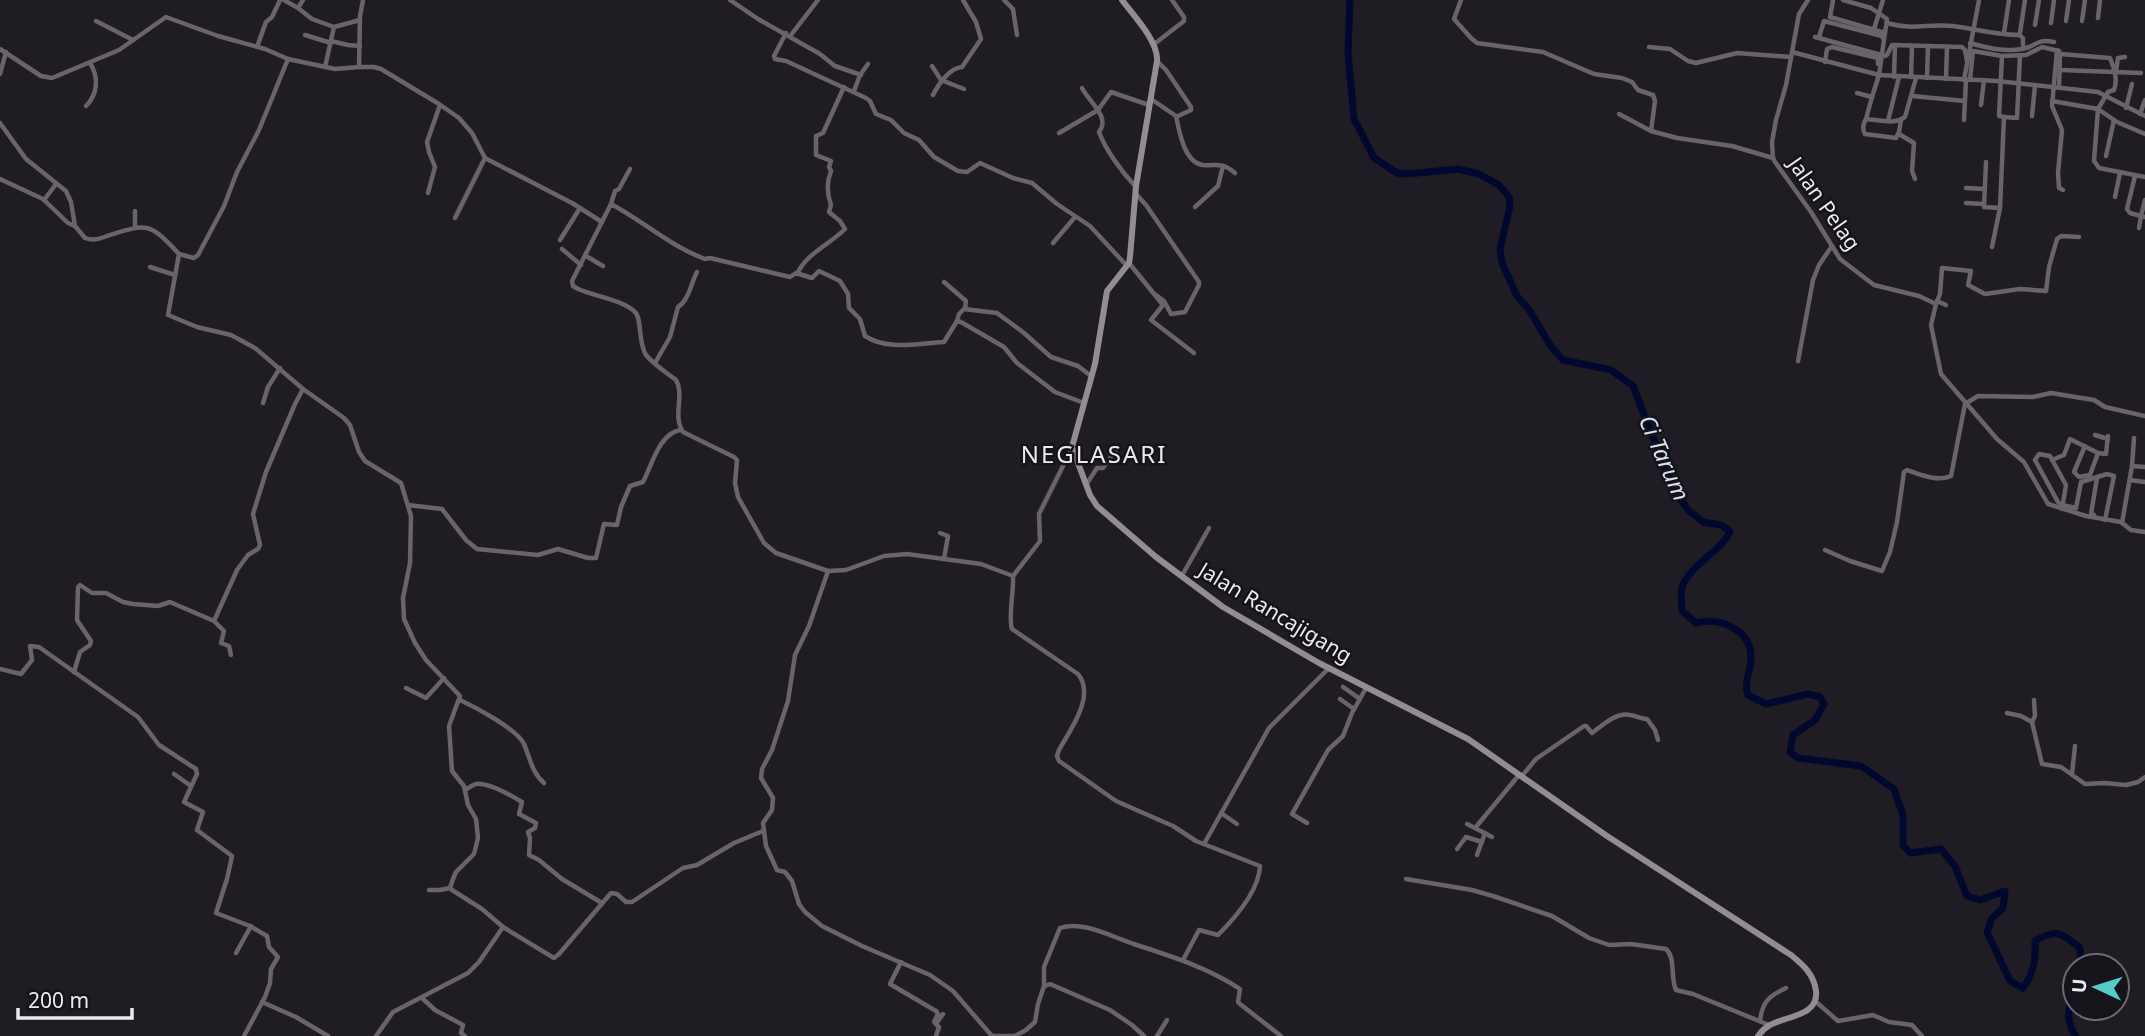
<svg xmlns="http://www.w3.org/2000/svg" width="2145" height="1036" font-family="'Noto Sans',sans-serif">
	<rect width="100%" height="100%" fill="#1f1c24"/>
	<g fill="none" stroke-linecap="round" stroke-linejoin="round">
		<!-- river -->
		<g stroke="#00082d" stroke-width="7">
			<path d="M1350,0L1348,53L1354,119L1374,158L1397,173L1407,174L1458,169L1479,174L1499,185L1509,197L1510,206L1500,249L1502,263L1517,296L1528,308L1552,348L1563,360L1611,370L1633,386L1672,486L1688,510L1703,522L1721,525L1730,531C1725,548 1688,566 1682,588C1680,595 1682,604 1682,611L1696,623C1719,617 1750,629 1751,656C1752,671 1743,679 1748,695L1766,704L1808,694L1820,697L1824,704L1815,720L1793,735L1790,752L1798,758L1861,766L1894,789L1903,815V845L1910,853L1941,849L1955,866L1967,896L1980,900L2005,891L2003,908L1992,918L1987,932L2010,981L2023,988C2034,972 2036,959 2035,941C2057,928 2061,933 2080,948L2081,966"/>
			<path d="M2075,987C2069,1004 2064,1021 2076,1036"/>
		</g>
		<!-- minor -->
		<g stroke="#686468" stroke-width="4.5">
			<path d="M284,0L298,8L303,0"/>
			<path d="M730,0L758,19L820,54L835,66L861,75"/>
			<path d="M1004,0L1013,9L1017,35"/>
			<path d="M1461,0L1454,19L1471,38L1477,43L1543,52L1594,74L1622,78L1632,82L1638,90L1653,95L1655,101L1651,131"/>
			<path d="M1808,0L1799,14L1786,85L1776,120L1772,142L1773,158L1775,162L1811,212L1840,259L1874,285L1919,296L1936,304L1931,325L1941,374L1997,439L2024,462L2048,504L2086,516L2121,522L2131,530L2145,532"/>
			<path d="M1833,0L1830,17L1885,33"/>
			<path d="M1843,0L1871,8L1887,19L1879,75L1872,97"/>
			<path d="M298,8L312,19L334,27"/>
			<path d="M2098,18L2100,0"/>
			<path d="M96,21L133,40"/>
			<path d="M2066,21L2069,0"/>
			<path d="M2082,21L2085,0"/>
			<path d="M1887,23C1914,31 1928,23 1953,26C1977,29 1994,35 2019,35L2023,38V49"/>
			<path d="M2051,23L2054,0"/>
			<path d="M2035,25L2039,0"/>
			<path d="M1874,29L1883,0"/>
			<path d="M786,33L774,56L775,59L786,61L866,98L870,101L876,114L891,120L904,133L919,140L934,157L958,171L967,172L980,163L1013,178L1032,183L1057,204L1090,226L1127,266"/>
			<path d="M2004,33L2009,0"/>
			<path d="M2020,33L2025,0"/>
			<path d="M305,35L331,43"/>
			<path d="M791,35L818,0"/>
			<path d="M1815,37L1885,56L1887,55L1892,45L1928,46"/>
			<path d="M1819,37L1824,21L1882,36L1883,38"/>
			<path d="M331,41L348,45L360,46"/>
			<path d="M1970,43C1987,48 2004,52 2022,49C2036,47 2036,38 2054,42"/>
			<path d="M1153,45L1184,21V17L1172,0"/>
			<path d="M257,47L266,22L272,17L280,0"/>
			<path d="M1649,47L1670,49L1688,61L1696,63L1737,53L1791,57"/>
			<path d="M0,49L41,76L52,78L119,50L166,17L218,36L265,49L288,59L335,69L359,67H374L381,69L439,104L459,118L472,133L485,158L572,203L602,222"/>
			<path d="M2057,50L2052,106L2062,130L2058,173L2059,188L2063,190"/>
			<path d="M1792,52L1879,75L1997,81L2098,92L2145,116"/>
			<path d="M2060,54L2110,58C2114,68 2118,79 2114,90L2108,92L2098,109L2094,161L2099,168L2145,177"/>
			<path d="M1157,61L1166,70L1191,107V110L1176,117"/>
			<path d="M1825,62L1827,49L1832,47L1878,58V64"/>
			<path d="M932,66L941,80L964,89"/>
			<path d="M325,67L334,27L360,20"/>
			<path d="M359,67L360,16L363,0"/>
			<path d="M2060,70L2141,73"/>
			<path d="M2116,71L2118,58L2125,57"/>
			<path d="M0,74L6,52"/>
			<path d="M1894,77L1895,45"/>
			<path d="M1911,77L1912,46"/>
			<path d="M1927,78L1928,46L1962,47L1965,50L1967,61"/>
			<path d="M1946,79L1947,47"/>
			<path d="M1964,80L1979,0"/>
			<path d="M1970,80L1973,51L2002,56L2026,55L2042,47L2059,51L2060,54L2059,88"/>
			<path d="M1082,88C1089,102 1111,117 1099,132C1105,149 1122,172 1135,186"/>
			<path d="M854,91L860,75L868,64"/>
			<path d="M1857,93L1872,97L1866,119"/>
			<path d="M933,95C939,83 950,68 962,67L981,39L976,22L963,0"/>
			<path d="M1912,96L1965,101"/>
			<path d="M1151,99L1176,116C1179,130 1184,163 1203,165C1218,166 1222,162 1235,173"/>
			<path d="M2052,101L2098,109L2117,122L2145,134"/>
			<path d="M1981,105L1984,80"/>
			<path d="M86,106C98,94 99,77 90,63"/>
			<path d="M2126,108L2132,84"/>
			<path d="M1619,114L1651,131L1677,138L1732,146L1773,158"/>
			<path d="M2140,114L2145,100"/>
			<path d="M2032,116L2035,85"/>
			<path d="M2004,117L2017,118L2020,55"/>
			<path d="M1901,120L1899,132L1896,138L1865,134C1862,129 1863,124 1866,119C1879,120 1895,125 1905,117L1916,78"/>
			<path d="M1964,120L1966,80"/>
			<path d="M1888,121L1899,77"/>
			<path d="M0,123L26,159L66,191L71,202L75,226L85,238C93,241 99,239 107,236C148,223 149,222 179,254L168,315L197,327L231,335L255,348L303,389L344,418L350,425L359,452L365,461L401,483L411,516L410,563L403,598L404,619L415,643L426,660L460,696L449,726L452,771L464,786L468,805L476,819L478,838L474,854L456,872L453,879L450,888L452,890L482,909L503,927L554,958L559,954L611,893L617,894L626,902H632L683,868L697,865L734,843L763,831"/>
			<path d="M1059,133L1098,110L1111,92L1149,105"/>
			<path d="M1899,134L1914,143L1912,171L1915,179"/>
			<path d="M2106,156L2114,120"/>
			<path d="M1986,162L1984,207L2000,208"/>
			<path d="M2135,176L2127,209L2130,213L2141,216L2139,228"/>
			<path d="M0,179L43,199L68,223L75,226"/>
			<path d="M1966,188L1985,189"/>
			<path d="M428,193L435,167L429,152L427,142L440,105"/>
			<path d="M1136,194L1146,205L1199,282V285L1185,312L1171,314L1164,301L1156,295"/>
			<path d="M2115,197L2120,173"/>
			<path d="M44,200L56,184"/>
			<path d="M2145,200L2141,216L2145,217"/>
			<path d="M1966,203L1984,204"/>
			<path d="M611,204L615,191L619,189L630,169"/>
			<path d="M1195,207L1218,186L1223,166"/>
			<path d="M455,218L485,158"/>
			<path d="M135,228V211"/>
			<path d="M560,240L580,208"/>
			<path d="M1053,243L1075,217"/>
			<path d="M1992,247L2000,208L2004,117L1999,116L2002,56"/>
			<path d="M562,249L581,265"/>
			<path d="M179,254L194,258L198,255L224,206L237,172L259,130L288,59"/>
			<path d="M586,256L603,266"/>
			<path d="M1129,263L1163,305L1151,320L1194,353"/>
			<path d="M150,267L175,275"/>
			<path d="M797,274C807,253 829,245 845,229L840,221L829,212L831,205C827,194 827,181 831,171L829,167L831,161L816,155V136L823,133L844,87"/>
			<path d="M944,282L966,301L965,309"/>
			<path d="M1937,301L1946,305"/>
			<path d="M1936,304L1940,294L1942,268L1971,271L1968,285L1985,294L2020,289L2046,291L2049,267L2057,239L2061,236L2079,237"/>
			<path d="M957,321L959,314L964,309L997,313L1024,333L1051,357L1078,366L1091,376"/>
			<path d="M1798,361L1813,280L1819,265L1832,246"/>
			<path d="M655,363L670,337L678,307C689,300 691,283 697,272"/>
			<path d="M263,403L268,387L280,368"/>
			<path d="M2095,435L2108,439"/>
			<path d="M2085,446L2074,472L2079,477L2090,475L2098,453"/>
			<path d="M1072,448L1039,514L1040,541L1013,576L981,564L907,554L884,556L846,570L828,571L776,553L764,543L738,497L735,483L737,460L734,457L683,432C672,415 685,395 676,380C667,373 653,364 646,355C638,343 642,318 635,312C623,300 594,296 578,289L573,286L572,281L611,204C643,221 670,246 705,259L710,258L790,277L796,273L812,278L819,271L840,281L848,294L849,308L860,319L865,336C888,351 918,343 944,342L957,321L961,322L1004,347L1017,363L1055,392L1084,403"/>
			<path d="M2052,460L2064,455L2070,439L2098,453L2106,454L2108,436"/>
			<path d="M2132,466L2145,467"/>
			<path d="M2130,480L2145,482"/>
			<path d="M1086,485L1097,468H1103L1118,447"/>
			<path d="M408,505L442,509L466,540L477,549L538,555L558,549L588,558H596L604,524L617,525L621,507L630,486L643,482C652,465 659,434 680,430"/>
			<path d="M2062,509L2066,485L2050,456L2039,454L2035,460L2058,502L2062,505L2076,508L2081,482L2107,474L2114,476L2105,520"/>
			<path d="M2094,515L2091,514L2097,478"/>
			<path d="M2122,523L2132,466L2134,438"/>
			<path d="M940,533L948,536L944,559"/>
			<path d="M1825,550L1850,561L1882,571L1890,552L1897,522L1904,472L1907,470C1921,475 1938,482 1951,476L1965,404L1978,396L2033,397L2051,393L2094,400L2105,407L2145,416"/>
			<path d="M828,571L809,626L795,655L788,701L772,750L762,769L761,778L773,798L772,810L763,823L766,846L777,870L785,872L792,881L799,904L805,912L822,926L862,946L930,975L953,991L992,1036"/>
			<path d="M1013,576C1014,591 1008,618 1012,629L1078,674C1096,696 1070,730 1059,750L1057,756L1059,761L1116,801L1173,826L1196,841L1260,866C1259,890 1235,918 1218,935L1199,930L1183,960"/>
			<path d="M1180,576L1184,572L1209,528"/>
			<path d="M214,621L224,631L221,643L229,646L231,655"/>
			<path d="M0,669L21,674L32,660L30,646L39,647L138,717L159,745L196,769L197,774L184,802L203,812L197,830L232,856L227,879L216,913L250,926L267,936L269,947L278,957L271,969L270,983L265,997L244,1036"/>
			<path d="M74,672L80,652L90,645L91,641L77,620L78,587L80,585L92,593H106L123,602L133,604L158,606L170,602L214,621L237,570L248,555L258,549L260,545L253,514L266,472L295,404L303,389"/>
			<path d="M1343,687L1360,699"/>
			<path d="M406,688L426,698L444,678"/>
			<path d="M1340,699L1354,709"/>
			<path d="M460,700C475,707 517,729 524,744C530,758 532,773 544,783"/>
			<path d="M2007,713L2021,716L2032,722L2042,764L2061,767L2085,784L2105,783L2126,785L2138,782L2145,777"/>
			<path d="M2032,722L2035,716L2034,700"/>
			<path d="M174,774L191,786"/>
			<path d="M2072,774L2075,746"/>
			<path d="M1522,776L1536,759L1584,726H1586L1592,733C1603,725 1616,712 1630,715C1637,716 1641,719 1647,719L1655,730L1658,740"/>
			<path d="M465,790C467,789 474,784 476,784C488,782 512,796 522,802L519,814L536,823L535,828L528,832L530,838L529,855L539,860L562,879L602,903"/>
			<path d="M1221,813L1237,824"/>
			<path d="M1307,823L1292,814L1328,750L1343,736L1352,713L1366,688"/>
			<path d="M1467,824L1475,828L1519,775"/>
			<path d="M1475,828L1492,837"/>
			<path d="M1204,844L1269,728L1329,668"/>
			<path d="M1457,849L1466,837L1482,842"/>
			<path d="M1477,855L1485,833"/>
			<path d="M1406,879L1472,890L1493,896L1552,916L1589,938L1609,945L1631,944L1666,949C1676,958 1670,977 1676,990L1693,994L1769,1025"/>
			<path d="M429,890H440L450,888"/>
			<path d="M236,953L251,926"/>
			<path d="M901,962L890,984L936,1011L938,1014L934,1022L939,1027L936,1036"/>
			<path d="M1045,986L1050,984L1110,1010L1132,1025L1144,1036"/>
			<path d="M422,998L435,1010L463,1025L461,1033L465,1036"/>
			<path d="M1815,1001L1838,1021L1873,1015L1889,1022L1912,1025L1922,1036"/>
			<path d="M262,1002L296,1017L328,1036"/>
			<path d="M1760,1021C1762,1002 1769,996 1786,988"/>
			<path d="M936,1024L943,1014"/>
			<path d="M376,1036L393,1012L468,973L479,962L503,927"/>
			<path d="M993,1036H1015L1026,1030L1035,1022L1038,1004L1044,986V967L1060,928C1082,920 1112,937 1134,944C1170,956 1207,967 1240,989L1238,1002L1240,1004L1281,1036"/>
			<path d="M1157,1036L1167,1020"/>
		</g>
		<!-- secondary -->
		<path stroke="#928d92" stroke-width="6" d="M1122,0C1133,15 1159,42 1157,61L1136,186L1130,257L1129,263L1107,291L1095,364L1072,447L1090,495L1097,506L1156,557L1223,607L1319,663L1468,739L1607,836L1791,955C1803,965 1814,974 1816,991C1819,1016 1786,1016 1770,1025C1766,1027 1761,1032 1758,1036"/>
	</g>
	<g text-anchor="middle" stroke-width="5" stroke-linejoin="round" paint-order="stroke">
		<!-- street labels -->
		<g font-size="21" fill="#eceaf0" stroke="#16131a">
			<text transform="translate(1824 204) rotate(55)" y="7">Jalan Pelag</text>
			<text transform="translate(1275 613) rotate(31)" y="7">Jalan Rancajigang</text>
		</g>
		<!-- water labels -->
		<g font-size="23" font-style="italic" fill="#d7e2f3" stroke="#16131a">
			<text transform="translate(1664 458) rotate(66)" y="8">Ci Tarum</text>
		</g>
		<!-- quarter labels -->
		<g font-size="24" letter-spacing="2" fill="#eceaf0" stroke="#16131a">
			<text x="1094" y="463">NEGLASARI</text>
		</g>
	</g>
	<!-- north arrow -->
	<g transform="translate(2096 987) rotate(274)"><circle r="33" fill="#16131a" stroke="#6c6970" stroke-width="2"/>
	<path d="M0-5L12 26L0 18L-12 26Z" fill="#54cdc7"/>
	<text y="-10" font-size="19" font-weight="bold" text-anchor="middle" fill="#eceaf0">U</text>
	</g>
	<!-- scale -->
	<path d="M18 1008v10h114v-10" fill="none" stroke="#eceaf0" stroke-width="3.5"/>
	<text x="28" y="1008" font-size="21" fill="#eceaf0" stroke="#16131a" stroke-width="5" paint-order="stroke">200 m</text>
</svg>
